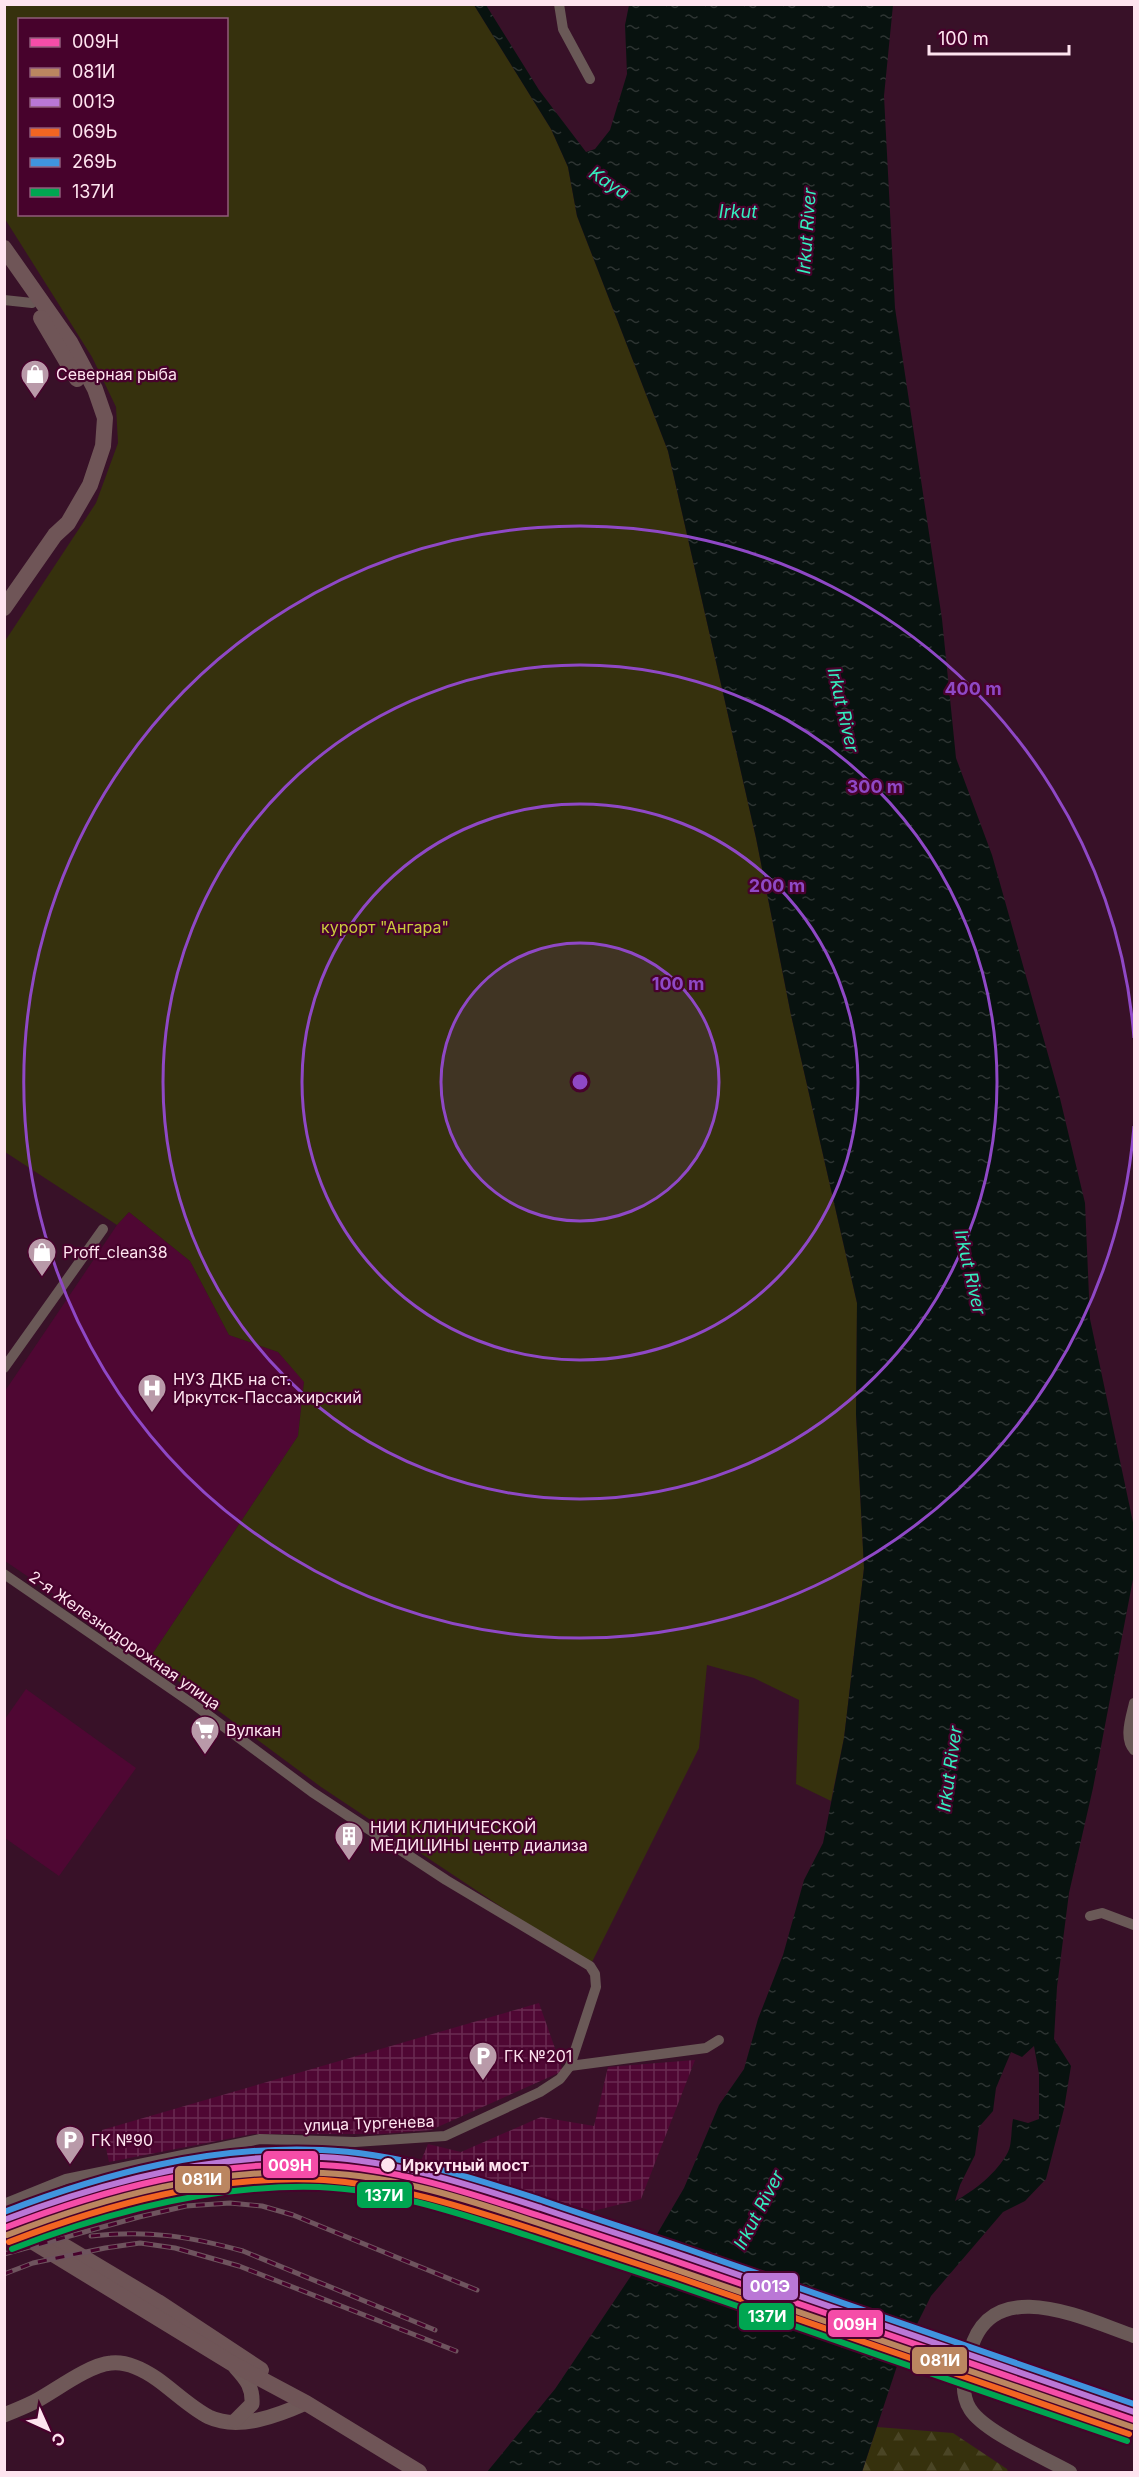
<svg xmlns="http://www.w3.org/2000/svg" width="1139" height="2477" font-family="Inter,sans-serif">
	<defs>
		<pattern id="industrial-grid" width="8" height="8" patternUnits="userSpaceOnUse" patternTransform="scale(1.5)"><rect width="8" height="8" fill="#4f0733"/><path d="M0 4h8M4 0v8" fill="none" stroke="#692b51"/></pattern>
		<pattern id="forest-firs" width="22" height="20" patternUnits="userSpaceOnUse" patternTransform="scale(1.5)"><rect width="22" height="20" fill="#36310d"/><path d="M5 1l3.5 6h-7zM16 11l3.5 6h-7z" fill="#4a4525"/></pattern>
		<pattern id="water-ripples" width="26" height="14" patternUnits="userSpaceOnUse" patternTransform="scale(1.5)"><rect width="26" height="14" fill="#08120f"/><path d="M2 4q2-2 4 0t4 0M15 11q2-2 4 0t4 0" fill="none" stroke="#2d3432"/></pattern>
	</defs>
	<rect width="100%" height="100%" fill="#381128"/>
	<!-- built -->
	<g fill="#4f0733">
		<path d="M129,1212L190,1261L229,1335L278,1352L304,1381L298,1436L149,1659L5,1561V1391L117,1225Z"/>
		<path d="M26,1689L136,1768L59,1876L5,1838V1719Z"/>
	</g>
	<!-- industrial -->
	<g fill="url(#industrial-grid)">
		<path d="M539,2003L563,2071L431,2130L381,2134H253L109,2162L102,2130Z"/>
		<path d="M695,2060L641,2199L593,2211L420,2163L428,2144L461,2152L541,2117L594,2126L608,2067Z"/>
	</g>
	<!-- green -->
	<path fill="#36310d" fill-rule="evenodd" d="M5,5H474L551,129L568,167L577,216L668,451L756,838L791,1015L857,1303L856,1414L864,1568L844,1738L831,1801L796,1784L799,1700L754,1678L707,1665L699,1748L590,1966L321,1787L149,1659L298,1436L304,1382L278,1352L229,1335L190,1261L129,1212L117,1225L5,1152V641L96,503L118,443L116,407L92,357L5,219ZM20,20H226V214H20Z"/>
	<!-- forest -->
	<path fill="url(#forest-firs)" d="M877,2427L953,2433L1007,2469L1008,2472H862Z"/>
	<!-- water -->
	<path fill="url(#water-ripples)" fill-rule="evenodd" d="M474,5H486L539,90L586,152L595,149L610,130L627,74L625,25L629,5H893L884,96L895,308L942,619L956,758L992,855L1058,1090L1085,1203L1090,1319L1134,1527V1574L1093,1788L1069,1893L1057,1987L1054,2039L1071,2066L1064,2109L1046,2179L1025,2201L1003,2212L931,2296L899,2360L862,2472H487L555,2389L643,2258L684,2188L719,2105L744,2069L758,2019L783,1955L804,1880L823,1843L844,1738L864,1568L856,1414L857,1303L791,1015L756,838L668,451L577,216L568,167L551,129ZM1034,2046L1039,2074V2119L1028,2123L1013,2119C1011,2129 1012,2144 1008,2152C997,2173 974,2191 955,2201L960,2185L975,2155L979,2127L993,2111L996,2088L1011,2052L1022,2057Z"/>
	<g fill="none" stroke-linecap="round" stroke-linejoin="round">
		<!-- minor -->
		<g stroke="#6a5957" stroke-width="10">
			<path d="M559,4L563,29L590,79"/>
			<path d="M4,300L32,303"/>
			<path d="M4,1368L103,1229"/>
			<path d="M4,1574L196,1706L312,1792L446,1880L590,1966L595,1974L596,1987L570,2066L560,2079L540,2092L445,2136L355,2142L260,2139L66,2179L4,2204"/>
			<path d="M1134,1703C1131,1717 1123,1738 1134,1750"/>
			<path d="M1090,1916L1102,1913L1134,1925"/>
			<path d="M570,2066L706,2048L719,2040"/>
		</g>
		<!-- tertiary -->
		<path stroke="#6a5957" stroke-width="14" d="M1070,2472C1045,2458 984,2432 970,2409C959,2392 965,2370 970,2352C991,2272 1084,2319 1134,2336"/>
		<!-- secondary -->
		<g stroke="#6f5858" stroke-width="15">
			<path d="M4,2415C14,2411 24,2407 34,2402C55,2391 88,2365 111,2363C128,2361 144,2370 157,2379C174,2391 191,2408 209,2417C239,2431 279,2415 306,2403"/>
			<path d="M235,2421L252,2404C253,2388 247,2380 236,2368"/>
		</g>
		<!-- primary -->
		<g stroke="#6f5557" stroke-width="16">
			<path d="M4,248L70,342L95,389L105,418L103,446L90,485L68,523L55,535L4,608"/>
			<path d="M41,318L77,379"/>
			<path d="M4,2210L158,2302L261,2370"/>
			<path d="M4,2224L233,2364L306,2403L419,2472"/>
		</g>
		<!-- rail casing -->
		<g stroke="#6e545e" stroke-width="5">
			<g id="rail">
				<path d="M91,2236C148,2230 188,2236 243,2251L435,2330"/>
				<path d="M4,2254L139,2217L186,2206L230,2203L262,2206L293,2215L477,2290"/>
				<path d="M4,2274L33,2263L105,2248L140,2243L175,2248L239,2266L456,2351"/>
			</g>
		</g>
		<!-- rail -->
		<use href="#rail" stroke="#47022c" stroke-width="3" stroke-dasharray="9" stroke-linecap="butt"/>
		<!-- rail-1 casing -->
		<g stroke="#47022c" stroke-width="10">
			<path id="rail-1" d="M4,2228C105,2189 213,2160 322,2165C397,2168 469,2193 540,2216C587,2231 634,2247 681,2263C832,2316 983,2368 1134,2420"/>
		</g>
		<!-- rail-2 casing -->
		<g stroke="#47022c" stroke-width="10">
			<path id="rail-2" d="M7,2235C107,2196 215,2167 323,2173C396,2176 466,2199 535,2222C583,2238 632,2254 680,2271C830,2323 981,2375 1132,2427"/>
		</g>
		<!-- rail-3 casing -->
		<g stroke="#47022c" stroke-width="10">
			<path id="rail-3" d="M4,2220C105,2181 213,2153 322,2157C397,2161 470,2185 541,2208C587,2224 635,2239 681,2255C832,2308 983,2360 1134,2412"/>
		</g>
		<!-- rail-4 casing -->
		<g stroke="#47022c" stroke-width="10">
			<path id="rail-4" d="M9,2242C108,2204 217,2174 324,2180C397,2185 466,2208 535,2230C583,2246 632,2262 680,2278C829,2330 979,2382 1129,2434"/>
		</g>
		<!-- rail-5 casing -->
		<g stroke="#47022c" stroke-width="10">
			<path id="rail-5" d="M4,2212C105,2173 213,2145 322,2150C397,2153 470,2177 541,2200C589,2217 638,2232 687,2249C836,2301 985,2353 1134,2404"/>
		</g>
		<!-- rail-6 casing -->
		<g stroke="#47022c" stroke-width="10">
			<path id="rail-6" d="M12,2249C110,2211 214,2184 319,2187C392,2190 461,2214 529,2236C578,2252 626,2268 674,2284C824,2337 976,2389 1127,2441"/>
		</g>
		<!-- rail-1 -->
		<use href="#rail-1" stroke="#f54da8" stroke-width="6"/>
		<!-- rail-2 -->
		<use href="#rail-2" stroke="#bb8660" stroke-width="6"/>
		<!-- rail-3 -->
		<use href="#rail-3" stroke="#ba77d6" stroke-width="6"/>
		<!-- rail-4 -->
		<use href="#rail-4" stroke="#f26522" stroke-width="6"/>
		<!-- rail-5 -->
		<use href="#rail-5" stroke="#4094de" stroke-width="6"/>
		<!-- rail-6 -->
		<use href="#rail-6" stroke="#00a651" stroke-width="6"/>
	</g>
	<!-- distance rings -->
	<circle cx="580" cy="1082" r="139" fill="#8f48c6" fill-opacity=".12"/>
	<g fill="none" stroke="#8f48c6" stroke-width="3">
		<circle cx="580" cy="1082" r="139"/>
		<circle cx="580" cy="1082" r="278"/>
		<circle cx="580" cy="1082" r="417"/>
		<path d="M1134 1126A556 556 0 1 1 1134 1038"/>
	</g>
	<!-- icons -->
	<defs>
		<g id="shop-pin" transform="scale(1.5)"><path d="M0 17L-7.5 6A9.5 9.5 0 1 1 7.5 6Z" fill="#b99aa9" stroke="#47022c"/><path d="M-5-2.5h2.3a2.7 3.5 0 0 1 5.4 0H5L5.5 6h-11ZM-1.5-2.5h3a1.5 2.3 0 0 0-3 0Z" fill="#fff"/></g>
		<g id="hospital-pin" transform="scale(1.5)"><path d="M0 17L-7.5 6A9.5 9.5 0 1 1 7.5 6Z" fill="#b99aa9" stroke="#47022c"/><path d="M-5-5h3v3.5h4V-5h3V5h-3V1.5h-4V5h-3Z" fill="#fff"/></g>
		<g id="supermarket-pin" transform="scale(1.5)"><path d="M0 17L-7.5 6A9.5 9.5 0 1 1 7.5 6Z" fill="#b99aa9" stroke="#47022c"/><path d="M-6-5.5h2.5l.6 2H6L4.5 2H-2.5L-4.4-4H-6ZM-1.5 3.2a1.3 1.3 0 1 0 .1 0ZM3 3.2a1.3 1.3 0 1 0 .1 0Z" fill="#fff"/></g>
		<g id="building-pin" transform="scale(1.5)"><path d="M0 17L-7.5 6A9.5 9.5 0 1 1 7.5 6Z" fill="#b99aa9" stroke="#47022c"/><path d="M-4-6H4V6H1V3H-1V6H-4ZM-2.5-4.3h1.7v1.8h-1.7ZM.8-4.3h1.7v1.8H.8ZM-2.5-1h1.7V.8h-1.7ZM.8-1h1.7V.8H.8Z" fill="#fff"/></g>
		<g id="parking-pin" transform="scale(1.5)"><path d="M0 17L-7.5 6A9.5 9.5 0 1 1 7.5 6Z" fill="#b99aa9" stroke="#47022c"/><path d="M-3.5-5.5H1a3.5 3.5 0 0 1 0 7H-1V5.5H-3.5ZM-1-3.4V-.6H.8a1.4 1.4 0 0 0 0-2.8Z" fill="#fff"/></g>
	</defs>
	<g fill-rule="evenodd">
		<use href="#shop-pin" x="35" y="374"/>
		<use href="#shop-pin" x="42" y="1252"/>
		<use href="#hospital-pin" x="152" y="1388"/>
		<use href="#supermarket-pin" x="205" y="1730"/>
		<use href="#building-pin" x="349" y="1836"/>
		<use href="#parking-pin" x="483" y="2056"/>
		<use href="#parking-pin" x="70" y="2140"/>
	</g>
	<!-- markers -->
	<circle fill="#fee4ef" stroke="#47022c" stroke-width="2" cx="388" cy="2165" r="8"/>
	<g text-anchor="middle" stroke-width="4.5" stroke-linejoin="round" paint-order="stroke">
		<!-- poi labels -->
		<g font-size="16" fill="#fee4ef" stroke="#47022c" text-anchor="start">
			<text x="56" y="380">Северная рыба</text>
			<text x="63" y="1258">Proff_clean38</text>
			<text x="173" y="1385">НУЗ ДКБ на ст.<tspan x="173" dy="18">Иркутск-Пассажирский</tspan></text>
			<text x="226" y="1736">Вулкан</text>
			<text x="370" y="1833">НИИ КЛИНИЧЕСКОЙ<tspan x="370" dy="18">МЕДИЦИНЫ центр диализа</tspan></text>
			<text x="504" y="2062">ГК №201</text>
			<text x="91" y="2146">ГК №90</text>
		</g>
		<!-- park labels -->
		<g font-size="16" fill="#c9cb3c" stroke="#47022c">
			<text x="385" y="933">курорт "Ангара"</text>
		</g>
		<!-- street labels -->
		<g font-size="16" fill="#fee4ef" stroke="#47022c">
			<text transform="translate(125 1640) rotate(35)" y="6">2-я Железнодорожная улица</text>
			<text transform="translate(369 2123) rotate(-2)" y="6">улица Тургенева</text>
		</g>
		<!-- stop labels -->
		<g font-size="16" font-weight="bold" fill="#fee4ef" stroke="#47022c" text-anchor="start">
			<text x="402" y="2171">Иркутный мост</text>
		</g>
		<!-- water labels -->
		<g font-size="18" font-style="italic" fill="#34efbf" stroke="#47022c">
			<text transform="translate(609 183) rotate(33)" y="6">Kaya</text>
			<text x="738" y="218">Irkut</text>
			<text transform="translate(807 231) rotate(-86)" y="6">Irkut River</text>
			<text transform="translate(843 710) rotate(77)" y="6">Irkut River</text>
			<text transform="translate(970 1272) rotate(77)" y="6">Irkut River</text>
			<text transform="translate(950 1769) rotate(-82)" y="6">Irkut River</text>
			<text transform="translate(759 2210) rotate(-62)" y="6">Irkut River</text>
		</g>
	</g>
	<circle cx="580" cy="1082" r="9" fill="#8f48c6" stroke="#47022c" stroke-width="3"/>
	<g font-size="18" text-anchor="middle" font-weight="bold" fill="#8f48c6" stroke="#47022c" stroke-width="4.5" stroke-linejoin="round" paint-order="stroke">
		<text x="973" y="695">400 m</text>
		<text x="875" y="793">300 m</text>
		<text x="777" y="892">200 m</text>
		<text x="678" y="990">100 m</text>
	</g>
	<g stroke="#47022c" stroke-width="2">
		<rect x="262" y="2150" width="57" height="29" rx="6" fill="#f54da8"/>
		<rect x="174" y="2165" width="57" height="29" rx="6" fill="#bb8660"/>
		<rect x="356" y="2181" width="57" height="28" rx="6" fill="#00a651"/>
		<rect x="742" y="2272" width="57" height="29" rx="6" fill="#ba77d6"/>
		<rect x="738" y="2302" width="57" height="29" rx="6" fill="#00a651"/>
		<rect x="827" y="2309" width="57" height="29" rx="6" fill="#f54da8"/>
		<rect x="911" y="2346" width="57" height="29" rx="6" fill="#bb8660"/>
	</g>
	<g font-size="16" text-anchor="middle" font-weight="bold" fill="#fff">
		<text x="290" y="2171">009Н</text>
		<text x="202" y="2185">081И</text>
		<text x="384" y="2201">137И</text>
		<text x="770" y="2292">001Э</text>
		<text x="767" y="2322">137И</text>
		<text x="855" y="2330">009Н</text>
		<text x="940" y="2366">081И</text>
	</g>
	<!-- border -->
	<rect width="1139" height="2477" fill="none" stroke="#fee4ef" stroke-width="12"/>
	<!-- legend -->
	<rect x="18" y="18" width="210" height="198" fill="#47022c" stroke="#905c7a" stroke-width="1.5"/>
	<rect x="30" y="38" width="30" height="9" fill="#f54da8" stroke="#905c7a" stroke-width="1.5"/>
	<text x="72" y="48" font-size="18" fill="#fee4ef">009Н</text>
	<rect x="30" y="68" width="30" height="9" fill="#bb8660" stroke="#905c7a" stroke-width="1.5"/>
	<text x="72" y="78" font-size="18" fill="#fee4ef">081И</text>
	<rect x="30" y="98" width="30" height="9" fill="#ba77d6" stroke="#905c7a" stroke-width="1.5"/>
	<text x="72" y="108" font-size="18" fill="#fee4ef">001Э</text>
	<rect x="30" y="128" width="30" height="9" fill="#f26522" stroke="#905c7a" stroke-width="1.5"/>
	<text x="72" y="138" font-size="18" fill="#fee4ef">069Ь</text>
	<rect x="30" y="158" width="30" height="9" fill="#4094de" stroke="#905c7a" stroke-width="1.5"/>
	<text x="72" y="168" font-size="18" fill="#fee4ef">269Ь</text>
	<rect x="30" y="188" width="30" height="9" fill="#00a651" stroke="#905c7a" stroke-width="1.5"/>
	<text x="72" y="198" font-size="18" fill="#fee4ef">137И</text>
	<!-- north arrow -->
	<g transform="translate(48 2429) rotate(135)" stroke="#47022c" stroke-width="4.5" paint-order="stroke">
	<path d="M0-4.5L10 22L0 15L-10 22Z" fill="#fee4ef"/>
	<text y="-9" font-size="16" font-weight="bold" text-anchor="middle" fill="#fee4ef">С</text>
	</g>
	<!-- scale -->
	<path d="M929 45v9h140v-9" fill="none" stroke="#fee4ef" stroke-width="3"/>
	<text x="938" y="45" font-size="18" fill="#fee4ef" stroke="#47022c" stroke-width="4.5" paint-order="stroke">100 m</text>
</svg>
